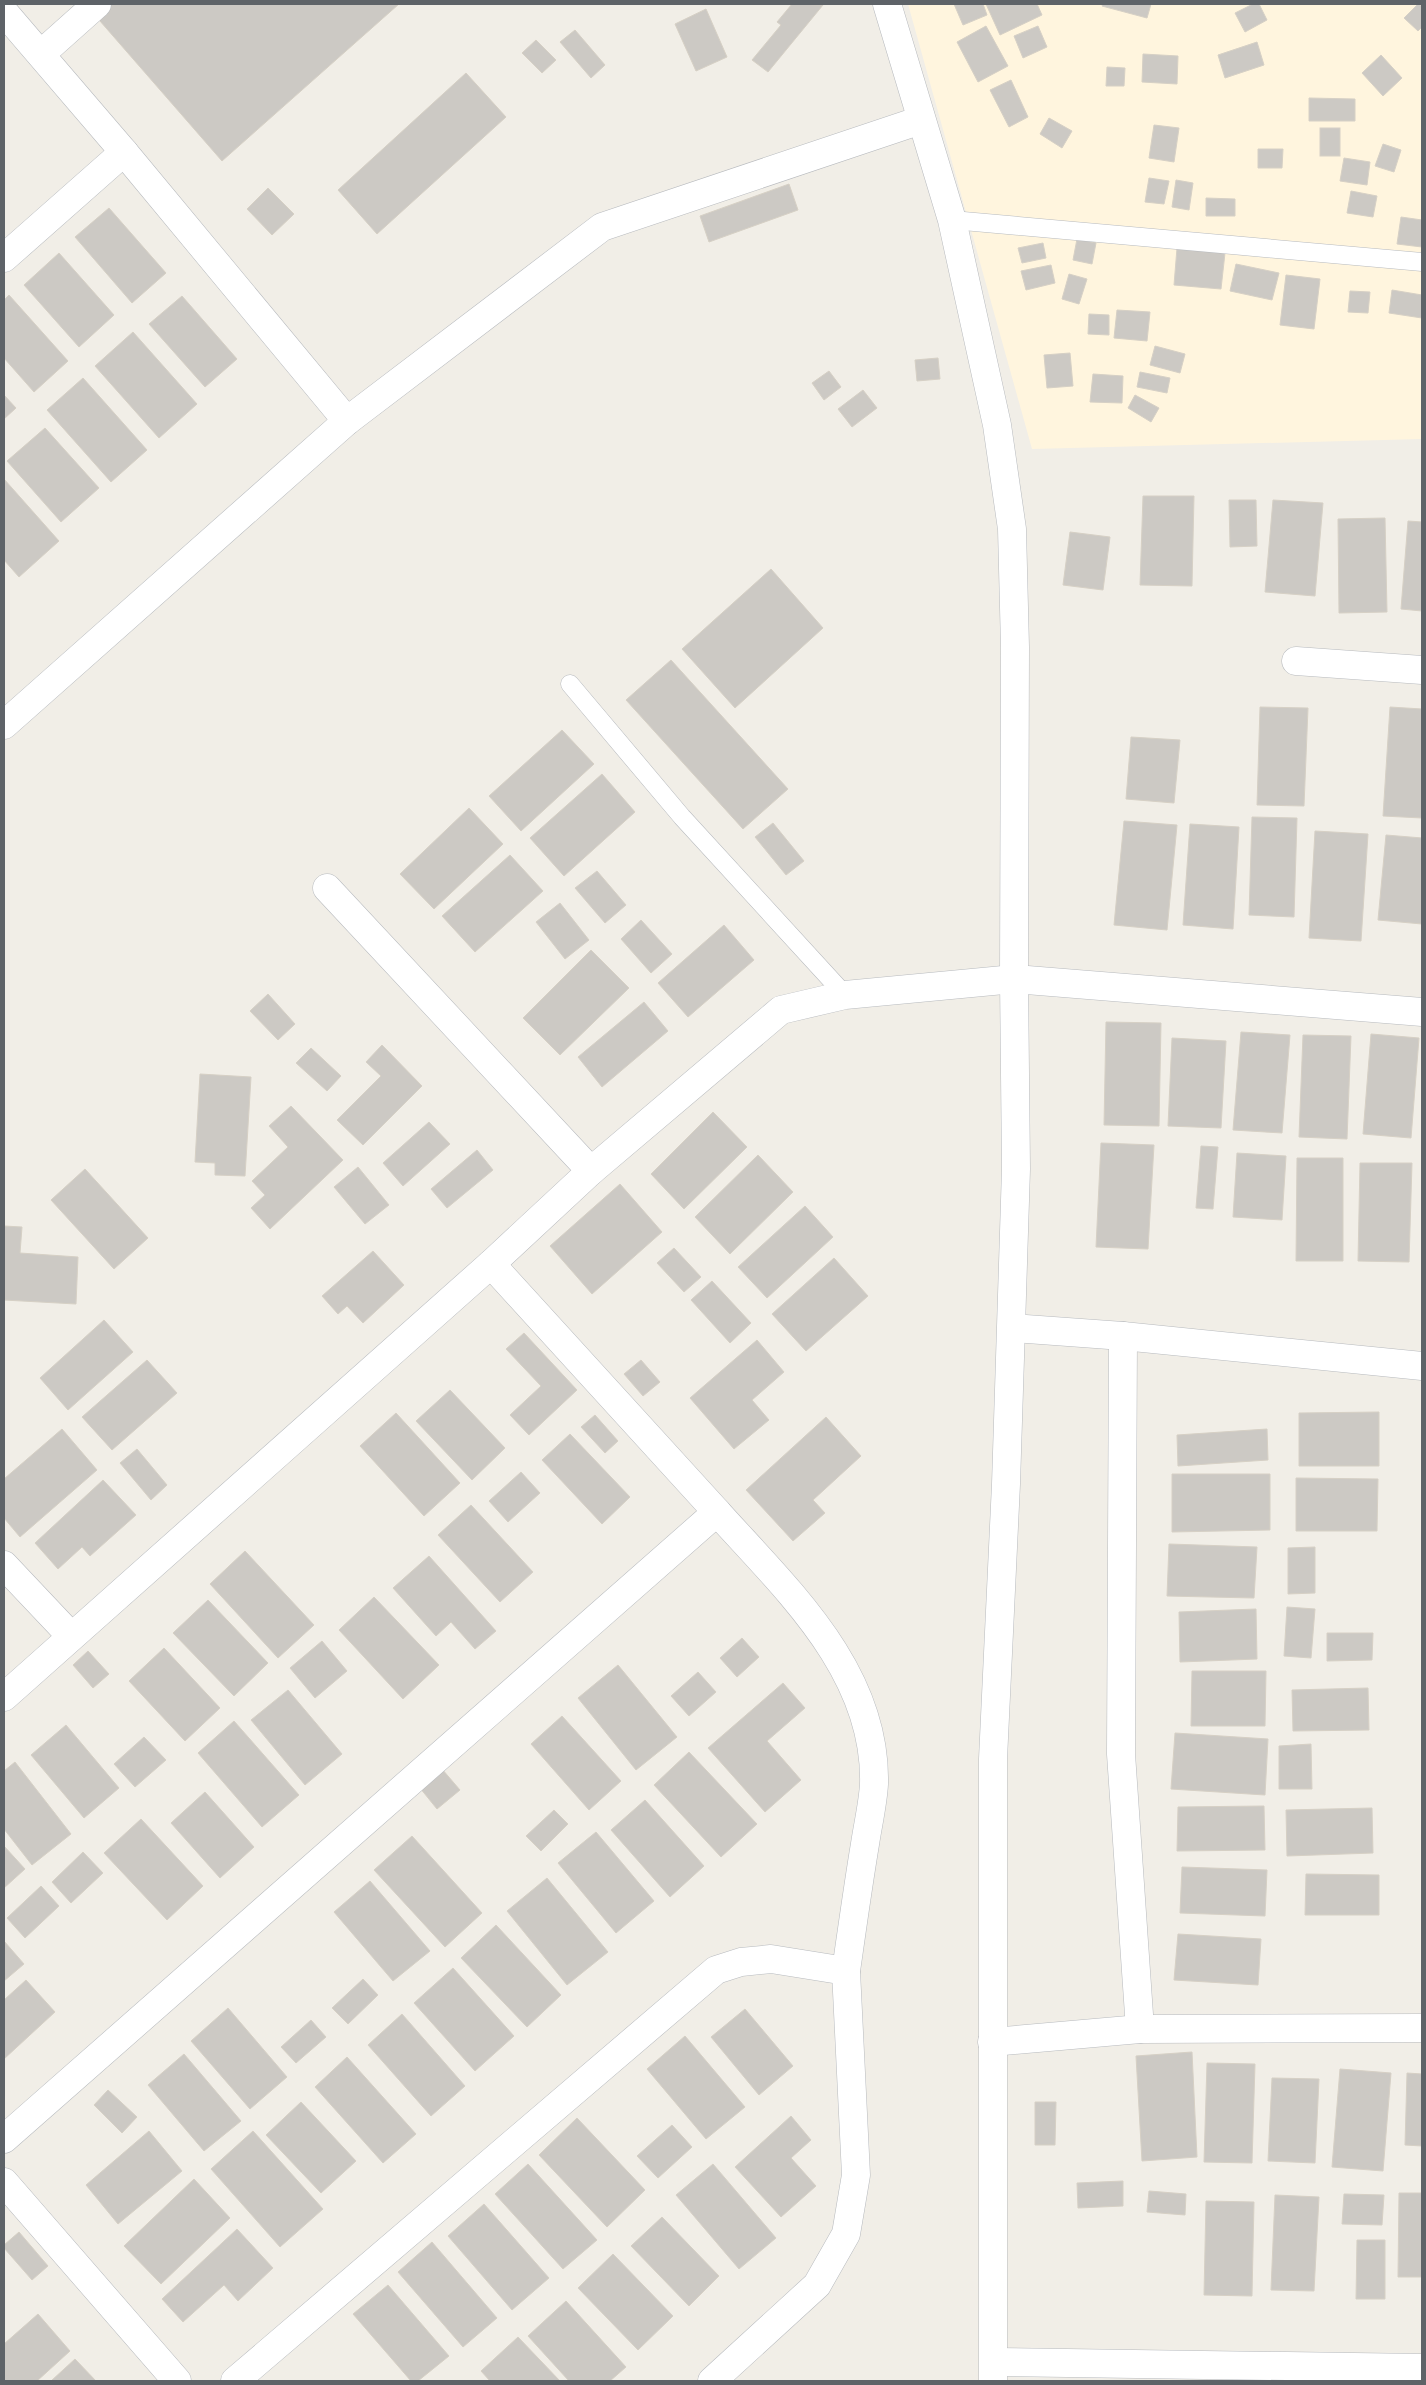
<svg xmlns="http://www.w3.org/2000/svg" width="1426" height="2385" font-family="Cabin,sans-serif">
	<rect width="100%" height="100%" fill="#f1eee7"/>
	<!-- commercial -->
	<path fill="#fff5de" d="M908,4H1422V439L1032,449Z"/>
	<!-- building -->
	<g fill="#ccc9c4" stroke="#d6d0c5">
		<path d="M104,4H399L222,161L93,13Z"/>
		<path d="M792,4L823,5L768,72L752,60L781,25L777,22Z"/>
		<path d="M954,4H983L987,15L963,25Z"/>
		<path d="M986,4H1037L1042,15L1000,35Z"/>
		<path d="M1103,4H1151L1147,18L1102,6Z"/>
		<path d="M1253,4H1259L1267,20L1245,32L1235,13Z"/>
		<path d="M1418,4L1422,6V27L1418,31L1404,18Z"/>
		<path d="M706,9L727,57L696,71L675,24Z"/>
		<path d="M986,26L1008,66L978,82L957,42Z"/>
		<path d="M1038,26L1047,47L1023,58L1014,36Z"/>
		<path d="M575,30L605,65L591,78L560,42Z"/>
		<path d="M536,40L556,60L542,73L522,53Z"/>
		<path d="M1257,42L1264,65L1225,78L1218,55Z"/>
		<path d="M1143,54L1178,56L1177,84L1142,82Z"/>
		<path d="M1381,55L1402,78L1383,96L1362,73Z"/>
		<path d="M1107,67L1125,68L1124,86H1106Z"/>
		<path d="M466,73L506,117L377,234L338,190Z"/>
		<path d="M1011,80L1028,117L1009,127L990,90Z"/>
		<path d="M1309,98L1355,99V121H1309Z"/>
		<path d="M1049,118L1072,131L1062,148L1040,134Z"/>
		<path d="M1154,125L1179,128L1174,162L1149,158Z"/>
		<rect x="1320" y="128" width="20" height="28"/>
		<path d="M1383,144L1401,150L1394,172L1375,166Z"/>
		<path d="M1258,149H1283L1282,168H1258Z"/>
		<path d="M1344,158L1370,162L1367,185L1340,181Z"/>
		<path d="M1149,178L1169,181L1164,204L1145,202Z"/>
		<path d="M1176,180L1193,183L1189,210L1172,207Z"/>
		<path d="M789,184L798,210L709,242L700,216Z"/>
		<path d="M268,188L294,214L272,235L247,209Z"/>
		<path d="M1351,191L1377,196L1373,217L1347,213Z"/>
		<path d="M1206,198L1235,199V216H1206Z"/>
		<path d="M109,208L166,273L132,303L75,237Z"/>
		<path d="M1401,217L1422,220V247L1397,244Z"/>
		<path d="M1077,239L1096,243L1092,264L1073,260Z"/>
		<path d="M1043,243L1046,258L1022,263L1018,248Z"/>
		<path d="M1177,248L1225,253L1221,289L1174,285Z"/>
		<path d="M59,253L114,315L79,347L24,285Z"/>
		<path d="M1236,264L1279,273L1272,300L1230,291Z"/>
		<path d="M1051,265L1055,283L1026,290L1021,271Z"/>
		<path d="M1069,274L1087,279L1079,304L1062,299Z"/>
		<path d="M1286,275L1320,279L1314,329L1280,325Z"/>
		<path d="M1392,290L1422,295V318L1389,313Z"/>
		<path d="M1350,291L1370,292L1368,313L1348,312Z"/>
		<path d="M9,295L68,361L34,392L4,358V300Z"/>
		<path d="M182,296L237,359L205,387L149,324Z"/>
		<path d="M1117,310L1150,312L1147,341L1114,338Z"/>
		<path d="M1089,314L1109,315V335L1088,334Z"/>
		<path d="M133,332L197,404L159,438L95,366Z"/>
		<path d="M1155,346L1185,354L1180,373L1150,365Z"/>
		<path d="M1070,353L1073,386L1047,388L1044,355Z"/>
		<path d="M938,358L940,379L917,381L915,360Z"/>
		<path d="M829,371L841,387L824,400L812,383Z"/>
		<path d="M1140,372L1170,378L1167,393L1137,387Z"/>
		<path d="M1093,374L1123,376L1122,403L1090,402Z"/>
		<path d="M83,378L147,450L111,482L47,410Z"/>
		<path d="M863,390L877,408L852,427L838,409Z"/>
		<path d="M4,395L16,408L4,419Z"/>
		<path d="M1135,395L1159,408L1151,422L1128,408Z"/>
		<path d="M45,428L99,488L61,522L7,461Z"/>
		<path d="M4,479L59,541L19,577L4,560Z"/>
		<path d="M1143,496H1194L1192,586L1140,585Z"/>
		<path d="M1229,500H1256L1257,546L1230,547Z"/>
		<path d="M1273,500L1323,503L1315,596L1265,592Z"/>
		<path d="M1385,518L1387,612L1339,613L1338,519Z"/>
		<path d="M1408,521L1422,522V611L1401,609Z"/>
		<path d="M1070,532L1110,537L1103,590L1063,585Z"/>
		<path d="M771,569L823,628L735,708L682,649Z"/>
		<path d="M671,660L788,789L743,829L626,700Z"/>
		<path d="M1260,707L1308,708L1304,806L1257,805Z"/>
		<path d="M1390,707L1422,709V818L1383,816Z"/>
		<path d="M562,730L594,764L521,831L489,796Z"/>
		<path d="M1131,737L1180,740L1174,803L1126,799Z"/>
		<path d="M602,774L635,812L564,876L530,838Z"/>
		<path d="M469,808L503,844L434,909L400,874Z"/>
		<path d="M1252,817L1297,818L1294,917L1249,915Z"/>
		<path d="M1124,821L1177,825L1167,930L1114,925Z"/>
		<path d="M773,823L804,861L786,875L755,837Z"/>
		<path d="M1190,824L1239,827L1233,929L1183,925Z"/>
		<path d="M1315,831L1368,834L1361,941L1309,938Z"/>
		<path d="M1386,835L1422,838V924L1378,920Z"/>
		<path d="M510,855L543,891L475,952L442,916Z"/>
		<path d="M597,871L626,905L605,923L575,888Z"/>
		<path d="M560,903L589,940L565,959L536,922Z"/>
		<path d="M641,920L672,954L651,973L621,939Z"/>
		<path d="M724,925L754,960L688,1017L658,983Z"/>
		<path d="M591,950L629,988L560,1055L523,1018Z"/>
		<path d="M268,994L295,1024L278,1040L250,1011Z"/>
		<path d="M644,1002L668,1031L602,1087L578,1057Z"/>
		<path d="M1106,1022L1161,1023L1159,1126L1104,1125Z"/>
		<path d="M1241,1032L1290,1035L1282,1133L1233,1130Z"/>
		<path d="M1371,1034L1419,1038L1411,1138L1363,1134Z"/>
		<path d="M1303,1035L1351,1036L1347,1139L1299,1137Z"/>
		<path d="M1172,1038L1226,1041L1221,1128L1168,1126Z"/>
		<path d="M382,1045L422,1086L363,1145L337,1120L381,1076L366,1062Z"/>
		<path d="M311,1048L341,1076L327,1091L296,1063Z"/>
		<path d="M200,1074L251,1077L245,1176L215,1175V1163L195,1162Z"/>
		<path d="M291,1106L343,1160L270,1229L251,1208L265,1195L252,1181L288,1147L269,1126Z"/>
		<path d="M713,1112L747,1147L684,1209L651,1174Z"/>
		<path d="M429,1122L450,1144L403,1186L383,1163Z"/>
		<path d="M1101,1143L1154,1145L1148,1249L1096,1247Z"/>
		<path d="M1201,1146L1218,1147L1213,1209L1196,1208Z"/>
		<path d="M477,1150L493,1170L447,1208L431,1189Z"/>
		<path d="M1237,1153L1286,1156L1282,1220L1233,1217Z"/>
		<path d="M758,1155L793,1192L730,1254L695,1217Z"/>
		<path d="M1297,1158H1343V1261H1296Z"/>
		<path d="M1360,1163H1412L1409,1262L1358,1261Z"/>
		<path d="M358,1167L389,1205L365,1224L334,1187Z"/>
		<path d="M85,1169L148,1238L114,1269L51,1200Z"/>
		<path d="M620,1184L662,1232L592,1294L550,1246Z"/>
		<path d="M805,1206L833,1237L767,1298L738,1267Z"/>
		<path d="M4,1226L22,1227L20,1253L78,1257L76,1304L4,1300Z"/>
		<path d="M674,1248L701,1277L684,1292L657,1263Z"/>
		<path d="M373,1251L404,1285L363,1323L347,1306L338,1314L322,1296Z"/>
		<path d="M834,1258L868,1296L806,1351L772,1314Z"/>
		<path d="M712,1281L751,1323L730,1343L691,1300Z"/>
		<path d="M104,1320L133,1352L68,1410L40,1378Z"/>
		<path d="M524,1333L577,1390L529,1435L510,1415L541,1386L506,1349Z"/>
		<path d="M757,1340L784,1372L752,1400L769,1420L734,1449L690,1398Z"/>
		<path d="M147,1360L177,1393L112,1450L82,1417Z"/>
		<path d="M641,1360L660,1382L643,1396L624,1374Z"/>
		<path d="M450,1390L505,1448L472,1480L416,1421Z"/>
		<path d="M1379,1412V1466H1299V1413Z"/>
		<path d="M396,1413L460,1483L424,1516L360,1446Z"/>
		<path d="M595,1415L618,1441L605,1453L581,1427Z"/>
		<path d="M826,1417L861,1456L813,1500L825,1513L793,1541L746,1490Z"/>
		<path d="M62,1429L97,1470L20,1537L4,1518V1479Z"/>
		<path d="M1267,1429L1268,1460L1178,1466L1177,1435Z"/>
		<path d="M570,1434L630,1497L602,1524L542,1460Z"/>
		<path d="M137,1449L167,1485L151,1500L120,1463Z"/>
		<path d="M521,1472L540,1493L508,1522L489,1501Z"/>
		<path d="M1172,1474H1270V1530L1172,1532Z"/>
		<path d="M1296,1478L1378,1479L1377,1531H1296Z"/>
		<path d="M103,1480L136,1515L90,1556L82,1547L58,1569L35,1543Z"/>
		<path d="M471,1505L533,1572L500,1602L438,1535Z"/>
		<path d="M1169,1544L1257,1547L1254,1598L1167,1596Z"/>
		<path d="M1315,1547V1593L1288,1594V1548Z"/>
		<path d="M245,1551L314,1625L278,1658L210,1584Z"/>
		<path d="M429,1556L496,1631L475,1649L451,1622L436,1636L393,1588Z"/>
		<path d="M374,1597L439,1665L403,1699L339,1630Z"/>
		<path d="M208,1600L268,1663L234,1696L173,1633Z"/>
		<path d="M1287,1607L1315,1609L1311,1658L1284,1656Z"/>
		<path d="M1256,1609L1257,1659L1180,1662L1179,1612Z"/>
		<path d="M1327,1633H1373L1372,1660L1327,1661Z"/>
		<path d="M742,1638L759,1657L737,1677L720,1658Z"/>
		<path d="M322,1641L347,1671L315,1698L290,1668Z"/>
		<path d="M164,1648L220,1708L185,1741L129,1681Z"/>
		<path d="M88,1651L109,1674L93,1688L73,1665Z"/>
		<path d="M618,1665L677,1737L636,1770L578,1698Z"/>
		<path d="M1192,1671H1266L1265,1726H1191Z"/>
		<path d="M698,1672L716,1692L689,1716L671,1696Z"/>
		<path d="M783,1683L805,1708L767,1741L801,1780L765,1812L708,1748Z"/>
		<path d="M1368,1688L1369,1730L1293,1731L1292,1690Z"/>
		<path d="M288,1690L342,1754L305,1785L251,1720Z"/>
		<path d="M562,1716L621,1781L589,1810L531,1744Z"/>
		<path d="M234,1721L299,1795L262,1827L198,1753Z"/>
		<path d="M66,1725L119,1788L84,1818L31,1755Z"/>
		<path d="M1175,1733L1268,1739L1265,1795L1171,1789Z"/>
		<path d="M144,1737L166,1760L135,1787L114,1764Z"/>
		<path d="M1311,1744L1312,1789H1279V1746Z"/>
		<path d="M689,1752L757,1824L721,1857L654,1785Z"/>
		<path d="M15,1762L71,1834L32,1865L4,1829V1771Z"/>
		<path d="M442,1769L460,1790L437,1809L420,1788Z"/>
		<path d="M205,1792L254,1847L220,1878L171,1823Z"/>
		<path d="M645,1800L704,1866L670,1897L611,1830Z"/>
		<path d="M1264,1806L1265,1850L1177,1851L1178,1807Z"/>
		<path d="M1372,1808L1373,1853L1287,1856L1286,1810Z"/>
		<path d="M554,1810L568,1824L541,1851L526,1836Z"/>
		<path d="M141,1819L203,1886L167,1920L104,1853Z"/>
		<path d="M596,1832L654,1901L616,1933L558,1863Z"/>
		<path d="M412,1836L482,1913L445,1947L374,1870Z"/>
		<path d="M4,1846L25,1869L4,1888Z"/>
		<path d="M83,1852L103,1873L71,1903L52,1882Z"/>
		<path d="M1182,1867L1267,1870L1265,1916L1180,1913Z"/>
		<path d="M1306,1874L1379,1875V1915H1305Z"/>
		<path d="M547,1878L608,1952L567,1985L507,1911Z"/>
		<path d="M370,1881L430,1951L393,1981L334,1912Z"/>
		<path d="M41,1886L59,1906L25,1938L7,1918Z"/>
		<path d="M496,1925L561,1995L527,2027L461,1958Z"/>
		<path d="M1178,1934L1261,1939L1258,1985L1174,1980Z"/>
		<path d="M4,1941L24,1964L4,1981Z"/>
		<path d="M453,1968L514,2036L475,2071L414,2003Z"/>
		<path d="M363,1979L378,1995L348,2024L332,2008Z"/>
		<path d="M26,1980L55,2012L4,2059V2000Z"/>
		<path d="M228,2008L287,2077L250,2109L191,2041Z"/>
		<path d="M745,2009L793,2066L759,2095L711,2037Z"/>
		<path d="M402,2014L465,2086L431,2116L368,2045Z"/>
		<path d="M311,2020L326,2037L296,2063L281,2047Z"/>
		<path d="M685,2036L745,2107L706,2139L647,2069Z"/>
		<path d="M1192,2052L1197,2157L1142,2161L1136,2056Z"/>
		<path d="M184,2054L241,2121L204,2151L148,2085Z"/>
		<path d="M347,2057L416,2134L383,2163L315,2087Z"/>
		<path d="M1207,2063L1255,2064L1252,2163L1204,2162Z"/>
		<path d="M1340,2069L1391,2073L1383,2171L1332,2167Z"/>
		<path d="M1407,2073L1422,2074V2146L1405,2145Z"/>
		<path d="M1272,2078L1319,2079L1315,2163L1268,2161Z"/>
		<path d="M108,2090L137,2117L122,2133L94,2105Z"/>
		<path d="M301,2102L356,2161L321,2193L266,2135Z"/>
		<path d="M1035,2102H1056L1055,2145H1035Z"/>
		<path d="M791,2116L811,2140L791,2158L816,2186L781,2217L735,2167Z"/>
		<path d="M577,2118L645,2190L607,2227L539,2155Z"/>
		<path d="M672,2125L692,2147L658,2178L637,2156Z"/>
		<path d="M149,2131L182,2171L118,2224L86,2185Z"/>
		<path d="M253,2131L323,2209L280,2247L211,2169Z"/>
		<path d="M528,2164L597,2240L563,2269L495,2194Z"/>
		<path d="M713,2164L776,2238L739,2269L676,2195Z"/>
		<path d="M194,2179L230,2218L161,2284L124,2246Z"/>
		<path d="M1123,2181V2206L1078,2208L1077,2183Z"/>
		<path d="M1149,2191L1186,2194L1185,2215L1147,2212Z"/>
		<path d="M1399,2193H1422V2277H1398Z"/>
		<path d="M1344,2194L1384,2195L1382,2225L1342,2224Z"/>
		<path d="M1275,2195L1319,2197L1314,2291L1271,2290Z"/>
		<path d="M1206,2201L1254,2202L1252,2296L1204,2295Z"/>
		<path d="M484,2204L549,2278L512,2310L448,2236Z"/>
		<path d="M662,2217L719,2276L689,2306L631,2246Z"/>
		<path d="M237,2229L273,2268L238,2301L224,2285L183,2322L162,2299Z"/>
		<path d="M19,2232L48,2266L32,2280L4,2248V2245Z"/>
		<path d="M1357,2240H1385V2299H1356Z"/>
		<path d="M432,2242L497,2318L463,2347L398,2272Z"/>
		<path d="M613,2254L673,2316L638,2350L578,2288Z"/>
		<path d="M388,2285L449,2356L418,2381H411L353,2314Z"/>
		<path d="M566,2301L626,2367L610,2381H569L528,2336Z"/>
		<path d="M38,2314L70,2351L37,2381H4V2344Z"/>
		<path d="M518,2337L560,2381H490L481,2371Z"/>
		<path d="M75,2359L96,2381H51Z"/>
	</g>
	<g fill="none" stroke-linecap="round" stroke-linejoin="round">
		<!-- service casing -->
		<g stroke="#b7babe" stroke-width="19">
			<g id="service">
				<path d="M952,220L1422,262"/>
				<path d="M570,684L682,817L845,995"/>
			</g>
		</g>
		<!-- minor casing -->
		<g stroke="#b7babe" stroke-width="29">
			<g id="minor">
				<path d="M4,12L124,152L347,421"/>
				<path d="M41,54L97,4"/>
				<path d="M4,258L124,152"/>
				<path d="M1296,661L1422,670"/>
				<path d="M4,725L347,421L602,227L921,120"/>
				<path d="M327,888L591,1171"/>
				<path d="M1012,1328L1123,1336L1422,1366"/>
				<path d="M1123,1336L1121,1754L1140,2029"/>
				<path d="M717,1512C786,1589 877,1671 874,1784C873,1803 868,1824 865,1844C858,1886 852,1929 846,1971"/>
				<path d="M4,1565L71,1636"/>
				<path d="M4,1697L491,1264L591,1171L781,1010L845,995L1014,979L1422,1012"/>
				<path d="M992,2042L1140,2029L1422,2028"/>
				<path d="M4,2139L717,1512L491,1264"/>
				<path d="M4,2182L177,2381"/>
				<path d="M994,2362L1422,2368"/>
				<path d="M235,2381L716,1970L741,1962L771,1959L846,1971L856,2175L846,2234L817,2285L712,2381"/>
			</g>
		</g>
		<!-- tertiary casing -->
		<g stroke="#b7babe" stroke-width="29">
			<path id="tertiary" d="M887,4L952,220L997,425L1012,529L1015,647L1014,979L1016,1169L1006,1484L993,1759V2381"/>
		</g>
		<!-- service -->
		<use href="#service" stroke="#fff" stroke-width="18"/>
		<!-- minor -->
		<use href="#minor" stroke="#fff" stroke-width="28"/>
		<!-- tertiary -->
		<use href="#tertiary" stroke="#fff" stroke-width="28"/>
	</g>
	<!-- border -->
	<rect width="1426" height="2385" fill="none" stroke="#5e6368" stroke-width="10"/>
</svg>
